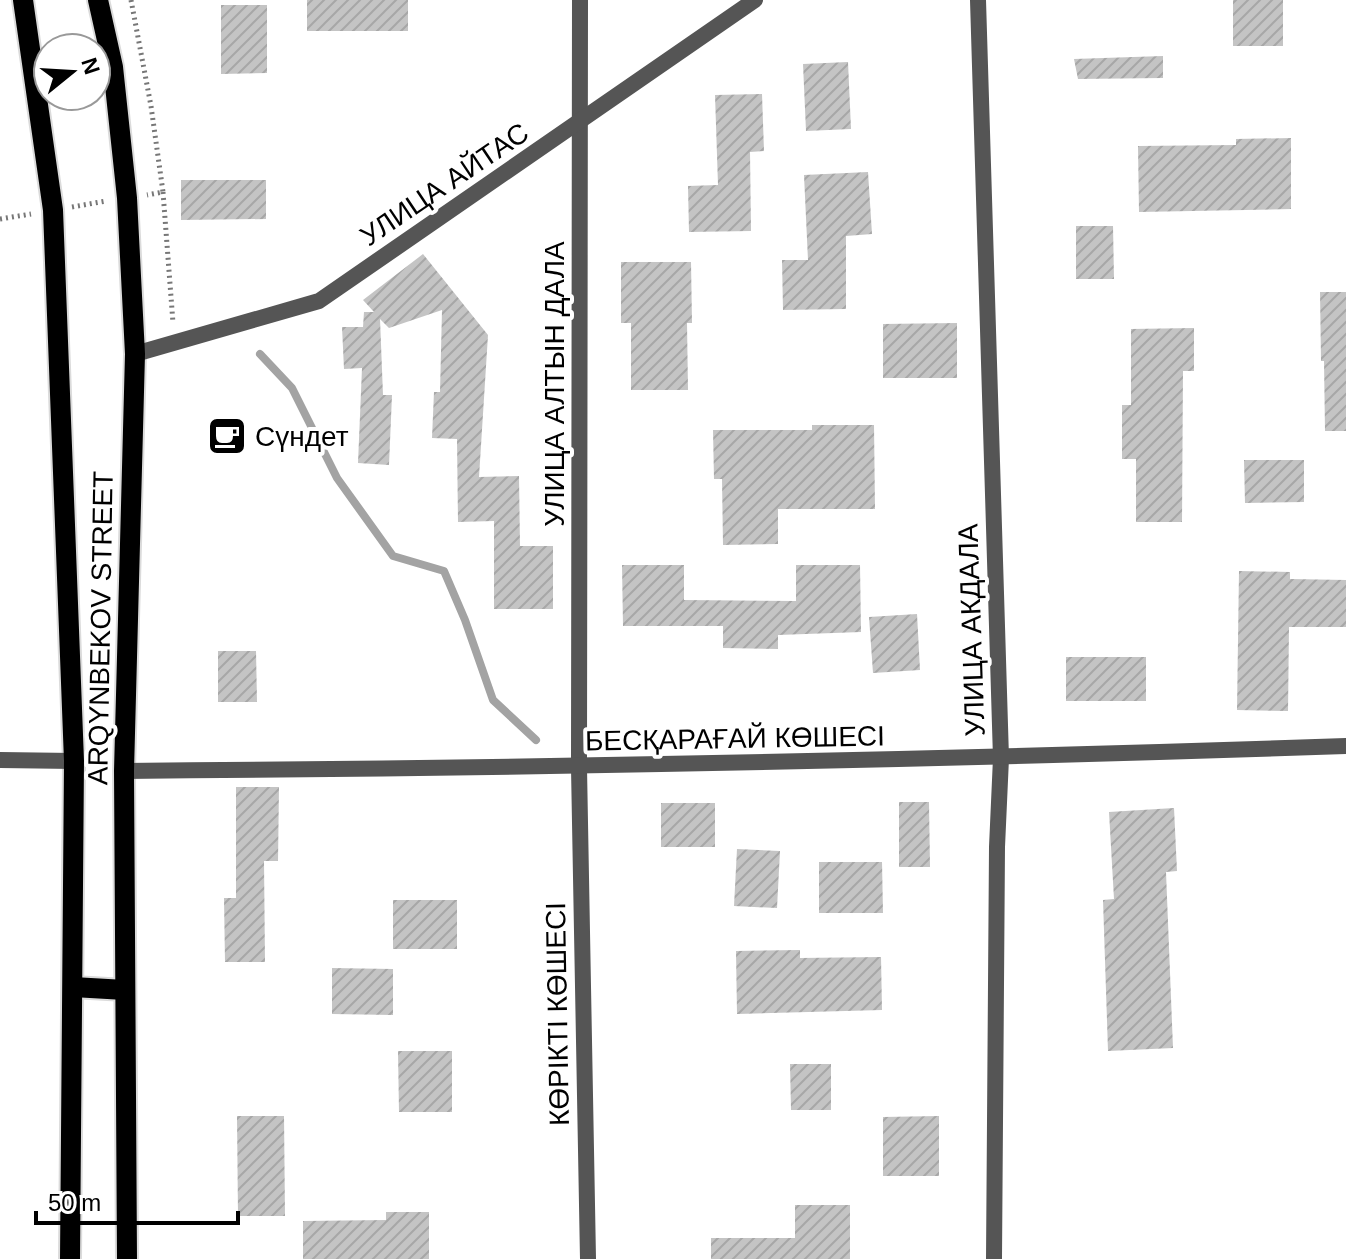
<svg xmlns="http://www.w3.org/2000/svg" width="1346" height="1259" font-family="Arial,sans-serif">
	<defs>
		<pattern id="building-hatch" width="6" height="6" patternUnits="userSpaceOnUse" patternTransform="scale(2)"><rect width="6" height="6" fill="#c4c4c4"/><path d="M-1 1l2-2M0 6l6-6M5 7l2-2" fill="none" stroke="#a7a7a7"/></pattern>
	</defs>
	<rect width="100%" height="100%" fill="#fff"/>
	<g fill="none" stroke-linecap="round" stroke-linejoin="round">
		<!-- stream -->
		<path stroke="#a3a3a3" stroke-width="8" d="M260,354L292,388L337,478L393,556L444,571L465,620L493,700L536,740"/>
	</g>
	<!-- building -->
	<g fill="url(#building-hatch)">
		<rect x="307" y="0" width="101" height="31"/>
		<rect x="1233" y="0" width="50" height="46"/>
		<path d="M221,5H267V73L221,74Z"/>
		<path d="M1163,56V78L1078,79L1074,59Z"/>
		<path d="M848,62L851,129L806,131L803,64Z"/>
		<path d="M762,94L764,151L750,152L751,231L689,232L688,186L718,185L715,95Z"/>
		<path d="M1291,138V209L1139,212L1138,146L1236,145V139Z"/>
		<path d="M868,172L872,234L846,236V309L783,310L782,260H808L804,175Z"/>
		<path d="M181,180H266V219L181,220Z"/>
		<path d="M1076,226H1113L1114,279H1076Z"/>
		<path d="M423,254L488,335L479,477L519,476L520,546H553V609H494V521L458,522L457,439L432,438L434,392H440L442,310L389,328L380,319L383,395H392L389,465L358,463L362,368L344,369L342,327H363L364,312H374L363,300Z"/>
		<path d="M621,262H691L692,323H687L688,390H631V323H621Z"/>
		<path d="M1320,292H1346V431H1325L1324,361H1321Z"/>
		<path d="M957,323V378H883V324Z"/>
		<path d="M1194,328V371H1183L1182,522H1136V459H1122V405H1131V329Z"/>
		<path d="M812,425H874L875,509H778V544L723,545L722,479H714L713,430H812Z"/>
		<path d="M1244,460H1304V502L1245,503Z"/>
		<path d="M622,565H684V600L796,601V565H860L861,632L778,635V649L723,648V626H623Z"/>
		<path d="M1239,571L1290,572V579L1346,580V627H1289L1288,711L1237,710Z"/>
		<path d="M917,614L920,670L873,673L869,617Z"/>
		<path d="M218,651H256L257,702H218Z"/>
		<rect x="1066" y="657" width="80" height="44"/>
		<path d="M236,787H279L278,861H264L265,962H225L224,898H236Z"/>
		<path d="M899,802H929L930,867H899Z"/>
		<rect x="661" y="803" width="54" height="44"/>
		<path d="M1174,808L1177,871L1166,872L1173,1048L1108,1051L1103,900L1114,899L1109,812Z"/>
		<path d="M737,849L780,851L777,908L734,906Z"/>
		<path d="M819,862H882L883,913H819Z"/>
		<rect x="393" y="900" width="64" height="49"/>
		<path d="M800,950V958L881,957L882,1010L737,1014L736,951Z"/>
		<path d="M332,968L393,969V1015L332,1014Z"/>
		<path d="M398,1051H452V1112H399Z"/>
		<path d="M790,1064H831V1110H791Z"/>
		<path d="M237,1116H284L285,1216H238Z"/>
		<path d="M939,1116V1176H883V1117Z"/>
		<path d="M795,1205H850V1259H711V1238H795Z"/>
		<path d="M386,1212H429V1259H303V1221L386,1220Z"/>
	</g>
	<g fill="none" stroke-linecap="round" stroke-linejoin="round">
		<!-- primary casing -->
		<g stroke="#dbdbdb" stroke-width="24">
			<g id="primary">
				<path d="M23,0L53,210L74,761L70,1259"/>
				<path d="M98,0L113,67L127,198L135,354L124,771L127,1259"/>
				<path d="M73,987L125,990"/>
			</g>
		</g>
		<!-- path -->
		<g stroke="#777" stroke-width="5" stroke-dasharray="2 4" stroke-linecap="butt">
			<path d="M131,0L151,106L163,192L147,195"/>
			<path d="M163,192L173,323"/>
			<path d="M72,207L106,201"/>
			<path d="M0,219L31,214"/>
		</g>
		<!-- street -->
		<g stroke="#555" stroke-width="16">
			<path d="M580,0L579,768L588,1259"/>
			<path d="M978,0L1001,758L997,847L994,1259"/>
			<path d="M135,354L319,301L755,0"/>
			<path d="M0,760L74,761"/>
			<path d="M124,771C532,768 939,760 1346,746"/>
		</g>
		<!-- primary -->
		<use href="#primary" stroke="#000" stroke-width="20"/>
	</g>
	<!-- icons -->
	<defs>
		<g id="cafe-square" transform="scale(2)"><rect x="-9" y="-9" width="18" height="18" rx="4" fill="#000" stroke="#fff"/><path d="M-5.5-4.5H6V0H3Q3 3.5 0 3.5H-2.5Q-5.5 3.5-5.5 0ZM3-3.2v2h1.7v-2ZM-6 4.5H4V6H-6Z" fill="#fff"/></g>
	</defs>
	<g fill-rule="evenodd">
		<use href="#cafe-square" x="227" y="436"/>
	</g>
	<g text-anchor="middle" stroke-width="8" stroke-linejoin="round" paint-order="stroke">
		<!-- street labels -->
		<g font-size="28" fill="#000" stroke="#fff">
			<text transform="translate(444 184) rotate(-34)" y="10">УЛИЦА АЙТАС</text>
			<text transform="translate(554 384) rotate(-90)" y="10">УЛИЦА АЛТЫН ДАЛА</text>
			<text transform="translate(100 628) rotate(-89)" y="10">ARQYNBEKOV STREET</text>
			<text transform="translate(971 630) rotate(-92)" y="10">УЛИЦА АКДАЛА</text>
			<text transform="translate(735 738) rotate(-1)" y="10">БЕСҚАРАҒАЙ КӨШЕСІ</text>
			<text transform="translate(557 1014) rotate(-91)" y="10">КӨРІКТІ КӨШЕСІ</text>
		</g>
		<!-- poi labels -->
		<g font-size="28" fill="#000" stroke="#fff" text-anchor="start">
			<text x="255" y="446">Сүндет</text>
		</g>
	</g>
	<!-- north arrow -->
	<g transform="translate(72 72) rotate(72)"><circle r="38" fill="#ffffff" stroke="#999999" stroke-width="2"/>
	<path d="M0-6L14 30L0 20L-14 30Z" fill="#000000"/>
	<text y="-12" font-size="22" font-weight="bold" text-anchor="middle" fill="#000000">N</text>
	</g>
	<!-- scale -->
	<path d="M36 1211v12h202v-12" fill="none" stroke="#000000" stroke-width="4"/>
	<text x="48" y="1211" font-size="24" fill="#000000" stroke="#ffffff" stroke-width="6" paint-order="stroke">50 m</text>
</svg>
